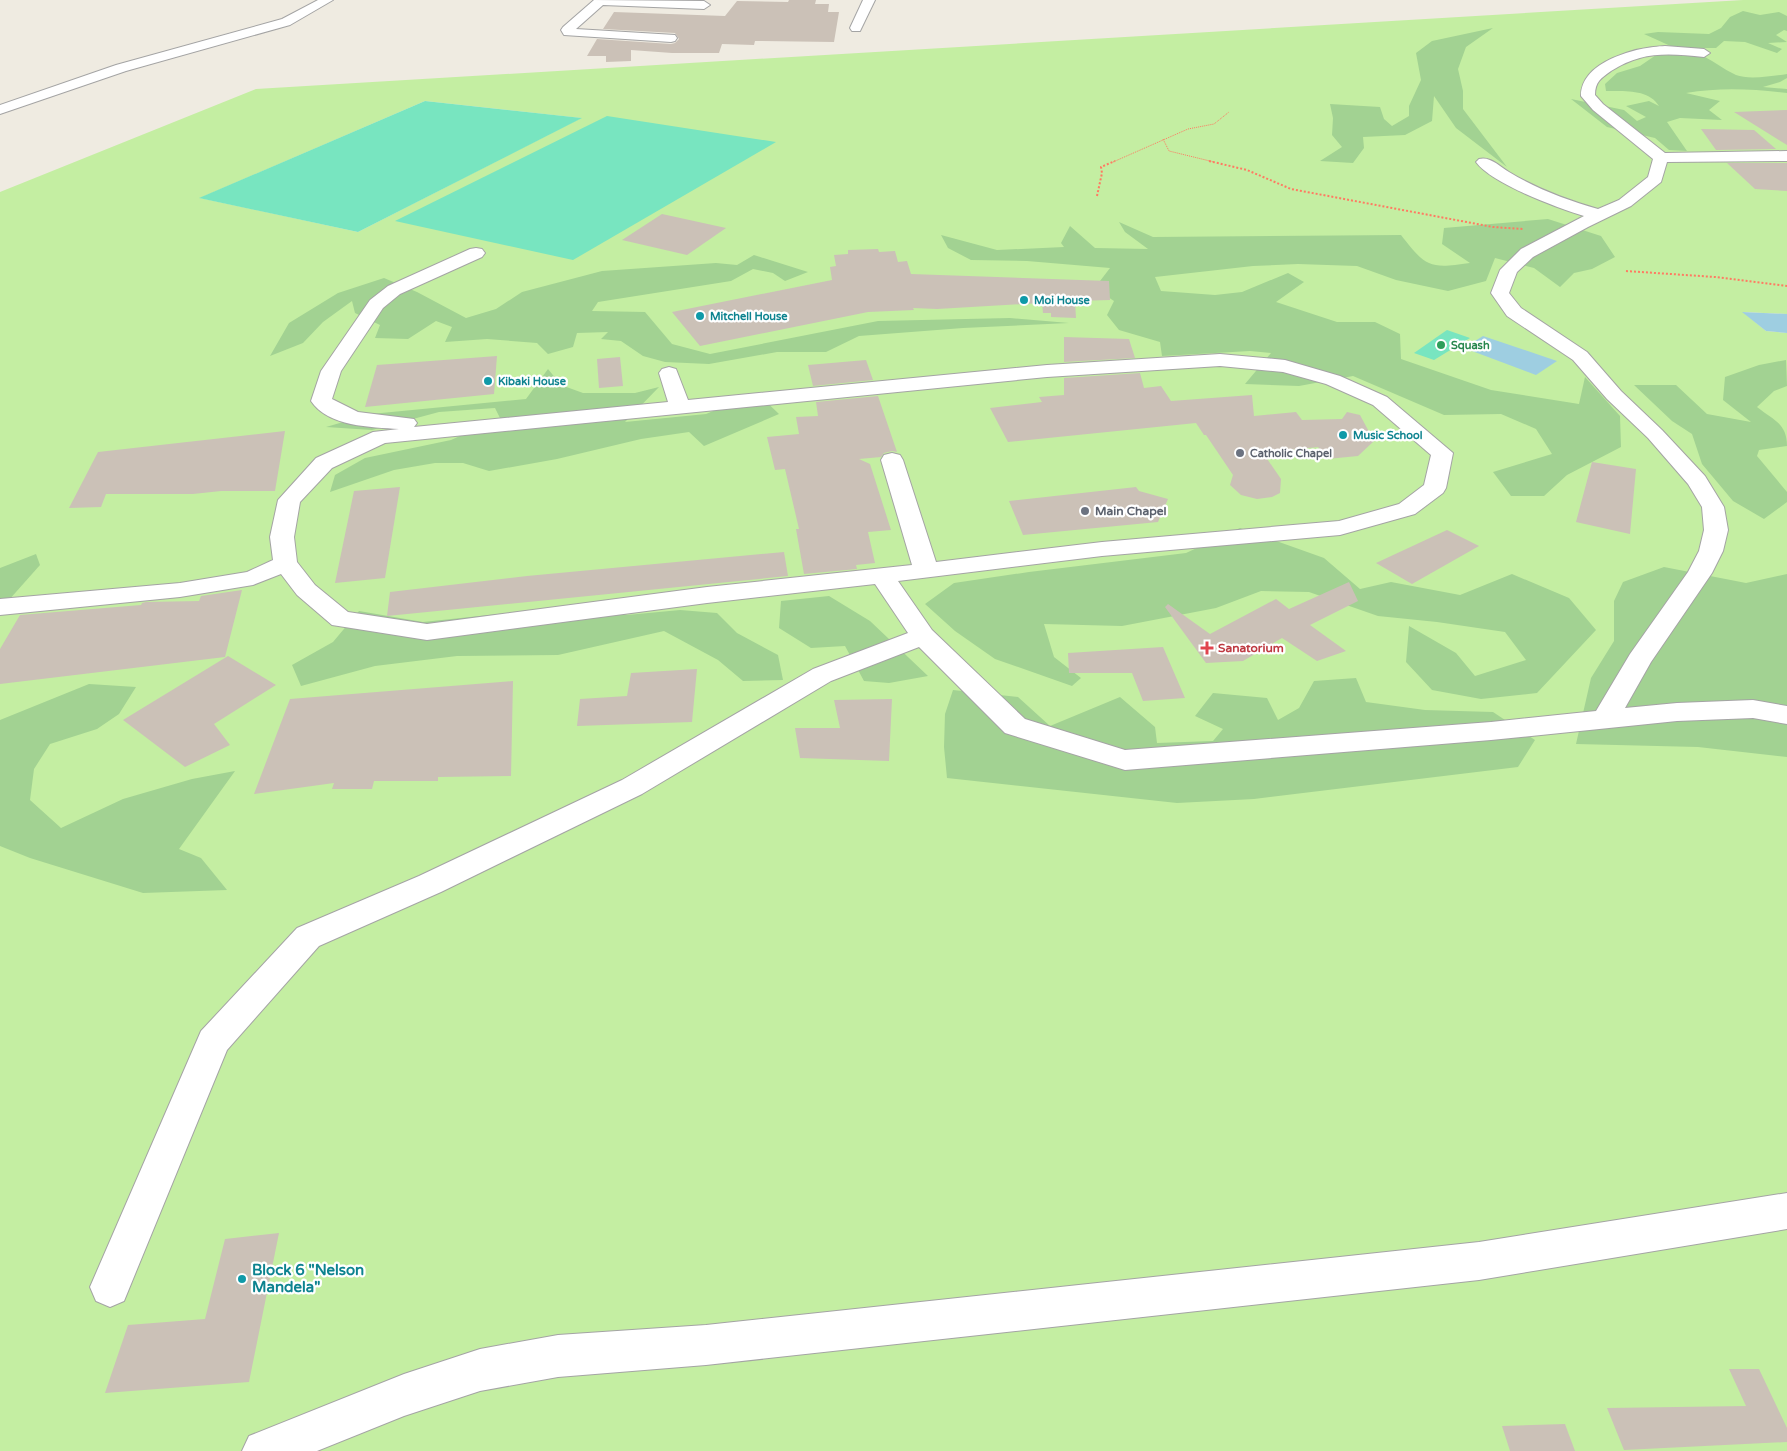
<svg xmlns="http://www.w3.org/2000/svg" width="1787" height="1451" font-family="'Varela Round',sans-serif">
	<rect width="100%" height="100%" fill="#efebe1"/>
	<!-- grass -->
	<path fill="#c4eea2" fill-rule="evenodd" d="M1743,0H1787V314L1743,312L1766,331L1787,333V1451H0V192L256,89ZM425,101L581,118L358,232L200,198Z"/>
	<!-- forest -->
	<g fill="#a2d292">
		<path d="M1743,11L1760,15L1779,12L1787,16V31L1784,30L1776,35L1787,42L1768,43L1782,49L1777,53L1745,42L1724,41L1716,48H1700L1697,53C1711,59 1723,69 1736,75C1748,80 1774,76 1787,74V78L1780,82L1763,87L1787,89V93C1754,89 1720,87 1686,93L1720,101L1709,110L1722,120L1680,118L1667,122L1687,151L1669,150L1655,138L1607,127L1571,99L1624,110L1637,121L1646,117L1626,106L1649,101L1659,106C1649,89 1624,91 1606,91L1605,84L1617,73L1640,66L1659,53L1675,48L1644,34L1658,32L1709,34L1721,28L1730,17Z"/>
		<path d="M1493,28L1466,47L1458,69L1463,91V109L1507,167L1456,128L1434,96L1432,121L1405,135L1363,137L1364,148L1353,163L1320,161L1342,147L1332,135L1333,118L1330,104L1380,107L1384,119L1392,126L1409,116V106L1421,80L1416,53L1432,41Z"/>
		<path d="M1548,219L1601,236L1615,257L1592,269L1574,273L1560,287L1534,268L1495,258L1486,281L1448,291L1396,280L1357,266L1298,264L1253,266L1155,277L1161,291L1215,295L1242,292L1288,273L1304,282L1276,302L1337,322H1375L1400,334L1401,359L1491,390L1579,404L1585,377L1620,416L1621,447L1567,475L1544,496H1511L1493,472L1552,454L1536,429L1501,414L1444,415L1353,376L1299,386L1245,384L1271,353L1250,351L1162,356L1160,342L1119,330L1107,315L1114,301L1102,293L1100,281L1110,268L1027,261L971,260L948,248L941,235L997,250L1064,247L1061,243L1070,226L1095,248L1148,249L1125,232L1119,222L1153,237L1401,235C1426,267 1429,269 1470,263L1442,244L1444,228Z"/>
		<path d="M754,255L808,272L785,281L773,273L753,269L731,281L598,302L592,311L645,312L672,344L710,354L878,321L1010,318L1069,323L963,328L859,336L826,352H777L709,364L665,362L643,356L621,341L601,339L608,332L577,333L573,347L548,354L537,343L487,339L445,342L452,327L436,321L408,339L375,338L380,325L355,313L352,301L323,322L303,343L270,356L289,323L338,293L384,278L417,292L466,318L496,309L522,292L602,271L716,263L737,265Z"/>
		<path d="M1786,360L1787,386L1774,391L1757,407C1773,420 1787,423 1787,446L1759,450L1757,456L1787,492V502L1764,519L1733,501L1702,464L1692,434L1672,421L1634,385H1676L1707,414L1751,422L1723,400L1725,377L1759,365Z"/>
		<path d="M548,369L561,385L583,393H635L659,387L625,422L706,414L757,393L779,414L704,446L689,432L641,439L557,459L489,471L463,463H435L394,470L330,492L335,475L365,458L451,440L500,418L495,408L439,412L372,430L326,427L371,414L526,399Z"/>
		<path d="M1240,528L1324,558L1360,589L1391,582L1460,595L1512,574L1569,598L1596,630L1537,693L1481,699L1432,690L1406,662L1409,626L1456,653L1475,676L1526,660L1505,632L1437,622L1378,616L1309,592L1261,591L1216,608L1122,626L1044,624L1054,657L1081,678L1072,686L995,659L955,631L925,604L954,583L1029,572L1186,553Z"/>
		<path d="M36,554L40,565L0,610V568Z"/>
		<path d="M1664,567L1746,583L1787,574V757L1698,747L1576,744L1591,678L1614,641V601L1623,582Z"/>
		<path d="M829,596L870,621L928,676L889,683L864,681L845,646L811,648L779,628L781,601Z"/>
		<path d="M592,604L627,615L680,610L717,613L737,633L778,655L783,680L743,681L718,660L664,631L558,655L457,656L375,666L301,686L292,665L333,642L359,611L423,622Z"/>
		<path d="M1356,678L1366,702L1425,710L1493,712L1535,740L1518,767L1254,799L1177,803L947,778L944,747L945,714L953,690L1018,697L1050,726L1120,697L1155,727L1157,743L1213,741L1223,729L1195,716L1213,693L1267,698L1278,720L1299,708L1314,681Z"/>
		<path d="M89,684L136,687L119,714L97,729L50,744L34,769L30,800L61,828L123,799L192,779L235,771L179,849L201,858L227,890L143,893L30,858L0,846V720Z"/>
	</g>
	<!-- pitch -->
	<g fill="#78e5c0">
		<path d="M425,101L582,118L358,232L199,198Z"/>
		<path d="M607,116L776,142L573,260L395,221Z"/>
		<path d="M1447,330L1470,338L1434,360L1414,353Z"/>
	</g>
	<!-- water -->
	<g fill="#9ecee1">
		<path d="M1742,312L1787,314V333L1766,331Z"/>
		<path d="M1483,336L1557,361L1536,375L1464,348Z"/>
	</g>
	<!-- building -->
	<g fill="#cbc1b7">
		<path d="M789,0H816L815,4H829L828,12H839L834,42L755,41L754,45L722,44L719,53H672L631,50V61L606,62V56H587L597,39L671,44L675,43L679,39L675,33L603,29L614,12L725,16L737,1L788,2Z"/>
		<path d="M1787,110V145L1734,112Z"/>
		<path d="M1701,129L1754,130L1776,149L1716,150Z"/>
		<path d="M1727,163H1787V191L1755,189Z"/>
		<path d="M662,214L726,228L687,255L622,240Z"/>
		<path d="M878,249L879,252L895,251L898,262L907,261L911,274L1109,281L1110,300L1075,301L1076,318L1051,317V313H1043L1042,303L937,309L913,308L914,310L868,312L700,346L672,312L832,280L830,267L836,266L834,255L848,254V250Z"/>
		<path d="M1064,337L1129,339L1135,358L1064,362Z"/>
		<path d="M497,356L494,394L365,407L377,365Z"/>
		<path d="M620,357L623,386L599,388L597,359Z"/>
		<path d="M866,360L873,380L813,386L808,365Z"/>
		<path d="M1140,373L1144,388L1161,386L1171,401L1252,395L1254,416L1296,412L1302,420L1342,419L1347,412L1360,415L1374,441L1358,456L1327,459L1318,447L1263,453L1281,479L1280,493L1272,497L1257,499L1241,495L1230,485L1233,475L1206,435H1204L1196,423L1008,442L990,408L1042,402L1039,397L1064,395V378Z"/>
		<path d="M878,396L897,452L892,451L884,453L881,457L859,459L870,464L891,530L868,532L875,563L856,565L857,569L804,574L796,529H799L785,469L775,470L767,437L799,434L796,417L818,416L816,402Z"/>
		<path d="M285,431L275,491H221L193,494H106L101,507L69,508L98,452Z"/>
		<path d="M1592,462L1636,469L1630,534L1576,522Z"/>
		<path d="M400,487L385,578L335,583L354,491Z"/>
		<path d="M1136,487L1139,491L1168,499L1158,522L1023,535L1009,501Z"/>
		<path d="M1447,530L1479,546L1412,584L1376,563Z"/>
		<path d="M784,552L788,576L387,616L390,592L527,576Z"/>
		<path d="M1349,582L1358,601L1310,625L1346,651L1317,661L1282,638L1243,661L1206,663L1165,607L1168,604L1210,634L1276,599L1289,609Z"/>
		<path d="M242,590L225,657L0,684V649L20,615L141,605L142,603L146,602L199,601L201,596Z"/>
		<path d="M1163,647L1185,698L1143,701L1132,673H1069L1068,653Z"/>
		<path d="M228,656L276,685L214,724L230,745L185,767L123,720Z"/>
		<path d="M697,669L692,722L577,726L580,699L627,696L631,673Z"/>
		<path d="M513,681L511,776L438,777V781H374L372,789H332L334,783L254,794L290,699Z"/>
		<path d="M892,699L889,761L800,758L795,728H840L834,700Z"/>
		<path d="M279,1233L249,1382L105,1393L128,1325L205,1319L225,1239Z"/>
		<path d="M1729,1369H1759L1787,1428V1442L1624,1450L1607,1408L1746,1406Z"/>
		<path d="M1565,1424L1575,1451H1510L1502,1426Z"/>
	</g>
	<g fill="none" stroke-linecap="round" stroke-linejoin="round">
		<!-- minor casing -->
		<g stroke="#a4a4a4" stroke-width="2">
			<g id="minor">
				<path d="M318,0H333L290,25L126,71L0,114V105L116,65L282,19Z"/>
				<path d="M594,0L704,1L710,5L704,9L603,5L576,29L675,35L677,38L675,41L671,42L564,35L561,30L563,27Z"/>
				<path d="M863,0H875L860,31H852L850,28Z"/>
				<path d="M1665,46L1704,49L1710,53L1704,57C1668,53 1642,51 1611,71C1601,78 1595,82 1595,95L1603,104L1665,153L1787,151V161L1667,162L1661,182L1631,206L1588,227L1533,257L1517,272L1509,293L1521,308L1587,352L1621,391L1662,430L1705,476L1724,507L1728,530L1723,551L1712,573L1651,662L1625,708L1677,703L1753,700L1787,706V724L1753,718L1677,721L1491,740L1125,770L1005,733L919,647L831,681L642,794L441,892L319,946L227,1050L124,1301L110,1307L96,1301L90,1287L201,1031L297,928L419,876L622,780L813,669L908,633L875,584L707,603L427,640L332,625L297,595L281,574L253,585L180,597L0,615V599L180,583L247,572L273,560L270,537L278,500L316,458L373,432L399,429C371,427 328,427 311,401L321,371L370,300L388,286L470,249L476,248L482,249L485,253L482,257L400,294L383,308L341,371L332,399L358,412L414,419L417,423L414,427L668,402L659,373L662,369L669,367L676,369L688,400L1047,365L1220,354L1285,360L1340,376L1387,397L1453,453L1446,488L1443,493L1415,514L1340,535L1102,556L898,581L932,630L1025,719L1125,750L1491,722L1596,711L1630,654L1688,572L1699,551L1704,530L1702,507L1688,484L1648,438L1607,399L1573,360L1507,316L1491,293L1500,270L1521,249L1584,216C1558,208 1492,184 1476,162L1479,159C1490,156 1499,166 1509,172C1537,189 1567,200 1598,209L1619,200L1648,177L1653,159L1593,110L1581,96C1581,61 1637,47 1665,46ZM1220,366L1283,372L1326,384L1373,405L1431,455L1424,485L1399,504L1339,521L1102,542L936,562L903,460L900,455L892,453L884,455L881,460L912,565L707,587L427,624L348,612L315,585L297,562L294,537L300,502L332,468L385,443L1047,377Z"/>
				<path d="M1787,1193V1229L1479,1280L706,1365L558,1377L480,1391L404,1416L317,1451H242L249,1436L404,1374L480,1349L558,1335L706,1325L1479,1242Z"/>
			</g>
		</g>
		<!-- path-far1 -->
		<g stroke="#ff7a62" stroke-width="1" stroke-dasharray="1 1" stroke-linecap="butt">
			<path d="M1163,139L1169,151L1214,162"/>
			<path d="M1113,162L1188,129L1214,124L1229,112"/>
		</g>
		<!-- path -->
		<g stroke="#ff7a62" stroke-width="2" stroke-dasharray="2 2" stroke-linecap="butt">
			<path d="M1209,161L1247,170L1291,189L1493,227L1523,229"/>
			<path d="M1097,196L1102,173L1101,167L1115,161"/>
			<path d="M1626,271L1715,277L1787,286"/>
		</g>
		<!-- minor -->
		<use href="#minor" fill="#fff" fill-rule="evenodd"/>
	</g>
	<!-- markers -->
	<g fill="#0f9aa8" stroke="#fff" stroke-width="2">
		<circle cx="1024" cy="300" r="5"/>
		<circle cx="700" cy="316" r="5"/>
		<circle cx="488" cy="381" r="5"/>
		<circle cx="1343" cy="435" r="5"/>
		<circle cx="242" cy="1279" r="5"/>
	</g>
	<circle fill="#2e9e5b" stroke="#fff" stroke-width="2" cx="1441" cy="345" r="5"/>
	<g fill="#6b7280" stroke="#fff" stroke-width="2">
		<circle cx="1240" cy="453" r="5"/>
		<circle cx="1085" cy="511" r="5"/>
	</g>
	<path fill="#e0444e" stroke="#fff" stroke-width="2" d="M1204.5 640.5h5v5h5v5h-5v5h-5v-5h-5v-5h5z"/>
	<g text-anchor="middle" stroke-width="4.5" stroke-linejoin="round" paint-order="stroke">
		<!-- far-culture labels -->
		<g font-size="11" font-weight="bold" fill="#0d838f" stroke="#fff" text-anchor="start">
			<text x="1034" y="304">Moi House</text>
			<text x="710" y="320">Mitchell House</text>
			<text x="498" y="385">Kibaki House</text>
			<text x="1353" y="439">Music School</text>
		</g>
		<!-- far-leisure labels -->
		<g font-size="11" font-weight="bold" fill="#27864d" stroke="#fff" text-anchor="start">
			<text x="1451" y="349">Squash</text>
		</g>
		<!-- far-worship labels -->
		<g font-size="11" font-weight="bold" fill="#5b616d" stroke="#fff" text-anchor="start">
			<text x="1250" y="457">Catholic Chapel</text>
		</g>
		<!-- worship labels -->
		<g font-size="12" font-weight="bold" fill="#5b616d" stroke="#fff" text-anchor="start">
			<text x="1095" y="515">Main Chapel</text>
		</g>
		<!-- health labels -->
		<g font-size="12" font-weight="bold" fill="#be3a42" stroke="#fff" text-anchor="start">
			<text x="1218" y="652">Sanatorium</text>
		</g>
		<!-- near-culture labels -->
		<g font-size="15" font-weight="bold" fill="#0d838f" stroke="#fff" text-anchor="start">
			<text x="252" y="1275">Block 6 "Nelson<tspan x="252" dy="17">Mandela"</tspan></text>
		</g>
	</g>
</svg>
